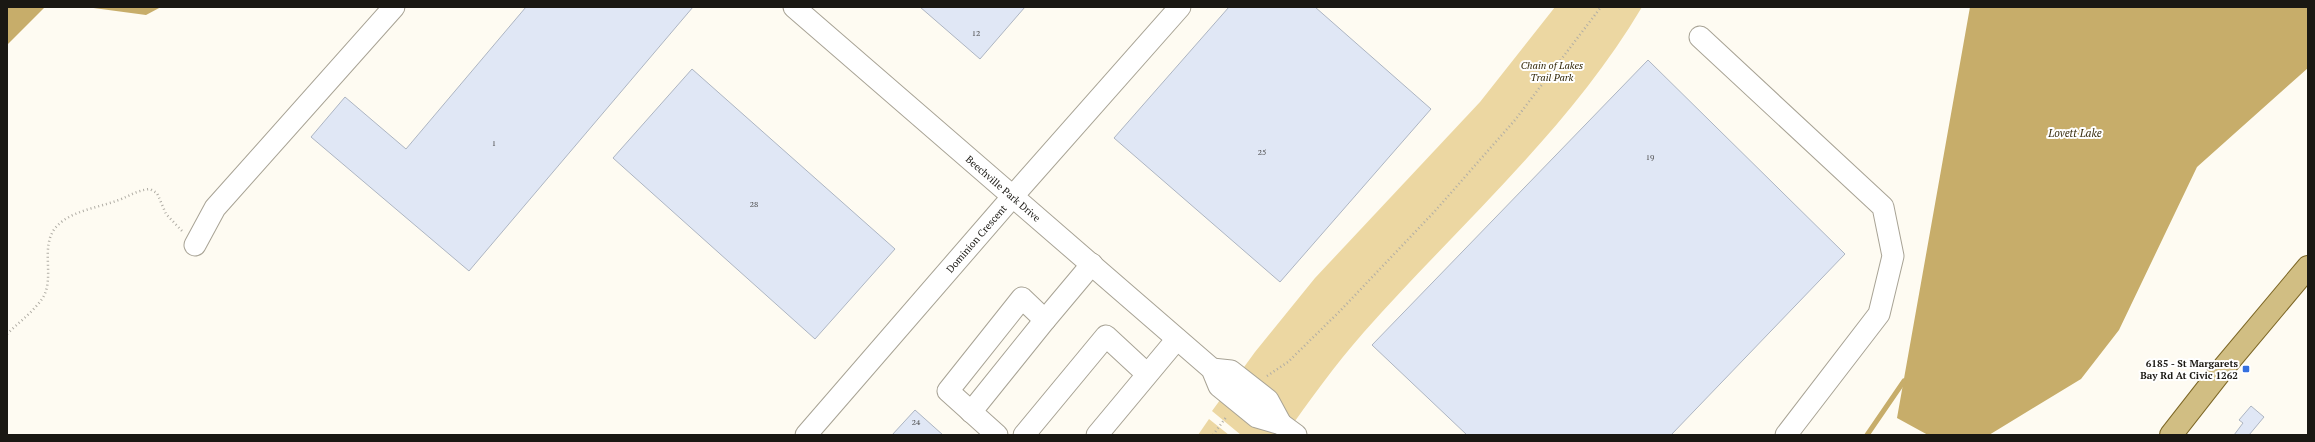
<svg xmlns="http://www.w3.org/2000/svg" width="2315" height="442" font-family="'PT Serif',serif">
	<rect width="100%" height="100%" fill="#fefbf2"/>
	<!-- green -->
	<g fill="#ecd7a2">
		<path d="M1555,7H1642C1569,130 1458,226 1364,332C1335,365 1310,400 1285,435H1241L1212,411L1255,352L1315,278L1480,102Z"/>
		<path d="M1209,419L1229,435H1198Z"/>
	</g>
	<!-- water -->
	<g fill="#c7ad6a">
		<path d="M7,7H45L7,45Z"/>
		<path d="M86,7H161L146,15Z"/>
		<path d="M1970,7H2308V68L2197,167L2119,330L2081,379L1989,435H1928L1897,418Z"/>
	</g>
	<g fill="none" stroke-linecap="round" stroke-linejoin="round">
		<!-- stream -->
		<path stroke="#c7ad6a" stroke-width="5" d="M1867,435L1904,381"/>
	</g>
	<!-- building -->
	<g fill="#e0e7f5" stroke="#adb5c2">
		<path d="M526,7H693L469,271L311,137L345,97L406,149Z"/>
		<path d="M920,7H1025L980,59Z"/>
		<path d="M1229,7H1315L1431,109L1280,282L1114,138Z"/>
		<path d="M1648,60L1845,254L1671,435H1467L1372,345Z"/>
		<path d="M692,69L895,249L815,339L613,158Z"/>
		<path d="M2251,406L2264,417L2249,435H2234L2243,423L2239,420Z"/>
		<path d="M915,410L943,435H892Z"/>
	</g>
	<g fill="none" stroke-linecap="round" stroke-linejoin="round">
		<!-- minor casing -->
		<g stroke="#a8a395" stroke-width="23">
			<g id="minor">
				<path id="s1" d="M794,7L1212,369L1219,386L1257,417L1281,424L1296,435"/>
				<path d="M1700,37L1883,207L1893,256L1879,314L1786,435"/>
				<path d="M195,245L215,208L394,7"/>
				<path d="M1212,369L1231,371L1268,400L1281,424"/>
				<path d="M971,412L1045,320"/>
				<path id="s2" d="M806,435L1013,196L1180,7"/>
				<path d="M997,435L948,391L1022,298L1045,320L1092,264"/>
				<path d="M1024,435L1106,336L1147,374"/>
				<path d="M1097,435L1177,339"/>
			</g>
		</g>
		<!-- major casing -->
		<g stroke="#7d6726" stroke-width="24">
			<path id="major" d="M2171,435L2225,366L2308,267"/>
		</g>
		<!-- path -->
		<g stroke="#b0ada5" stroke-width="2.5" stroke-dasharray="1 3" stroke-linecap="butt">
			<path d="M7,334C18,323 33,312 42,299C53,283 45,260 49,242C54,213 94,209 116,201C128,197 137,190 150,189L157,193L166,214L182,231"/>
			<path d="M1267,376L1288,362L1340,311L1435,211L1515,120L1601,7"/>
			<path d="M1213,435L1227,416"/>
		</g>
		<!-- minor -->
		<use href="#minor" stroke="#fff" stroke-width="21"/>
		<!-- major -->
		<use href="#major" stroke="#d1be83" stroke-width="22"/>
	</g>
	<!-- markers -->
	<rect fill="#3570df" stroke="#fff" stroke-width="1.5" x="2242" y="365" width="8" height="8" rx="2"/>
	<g text-anchor="middle" stroke-width="4" stroke-linejoin="round" paint-order="stroke">
		<!-- number labels -->
		<g font-size="8" fill="#4c4c4c">
			<text x="976" y="36">12</text>
			<text x="494" y="146">1</text>
			<text x="1262" y="155">25</text>
			<text x="1650" y="160">19</text>
			<text x="754" y="207">28</text>
			<text x="916" y="425">24</text>
		</g>
		<!-- park labels -->
		<g font-size="10" font-style="italic" fill="#332809" stroke="#fff">
			<text x="1552" y="69">Chain of Lakes<tspan x="1552" dy="12">Trail Park</tspan></text>
		</g>
		<!-- street labels -->
		<g font-size="10" fill="#1a1813" stroke="#fff">
			<text dy="4" stroke="none"><textPath href="#s1" startOffset="277">Beechville Park Drive</textPath></text>
			<text dy="4" stroke="none"><textPath href="#s2" startOffset="260">Dominion Crescent</textPath></text>
		</g>
		<!-- poi labels -->
		<g font-size="10" font-weight="bold" fill="#1a1813" stroke="#fff" text-anchor="end">
			<text x="2238" y="367">6185 - St Margarets<tspan x="2238" dy="12">Bay Rd At Civic 1262</tspan></text>
		</g>
		<!-- water labels -->
		<g font-size="11" font-style="italic" fill="#3c3113" stroke="#fff">
			<text x="2075" y="137">Lovett Lake</text>
		</g>
	</g>
	<!-- border -->
	<rect width="2315" height="442" fill="none" stroke="#1a1813" stroke-width="16"/>
</svg>
